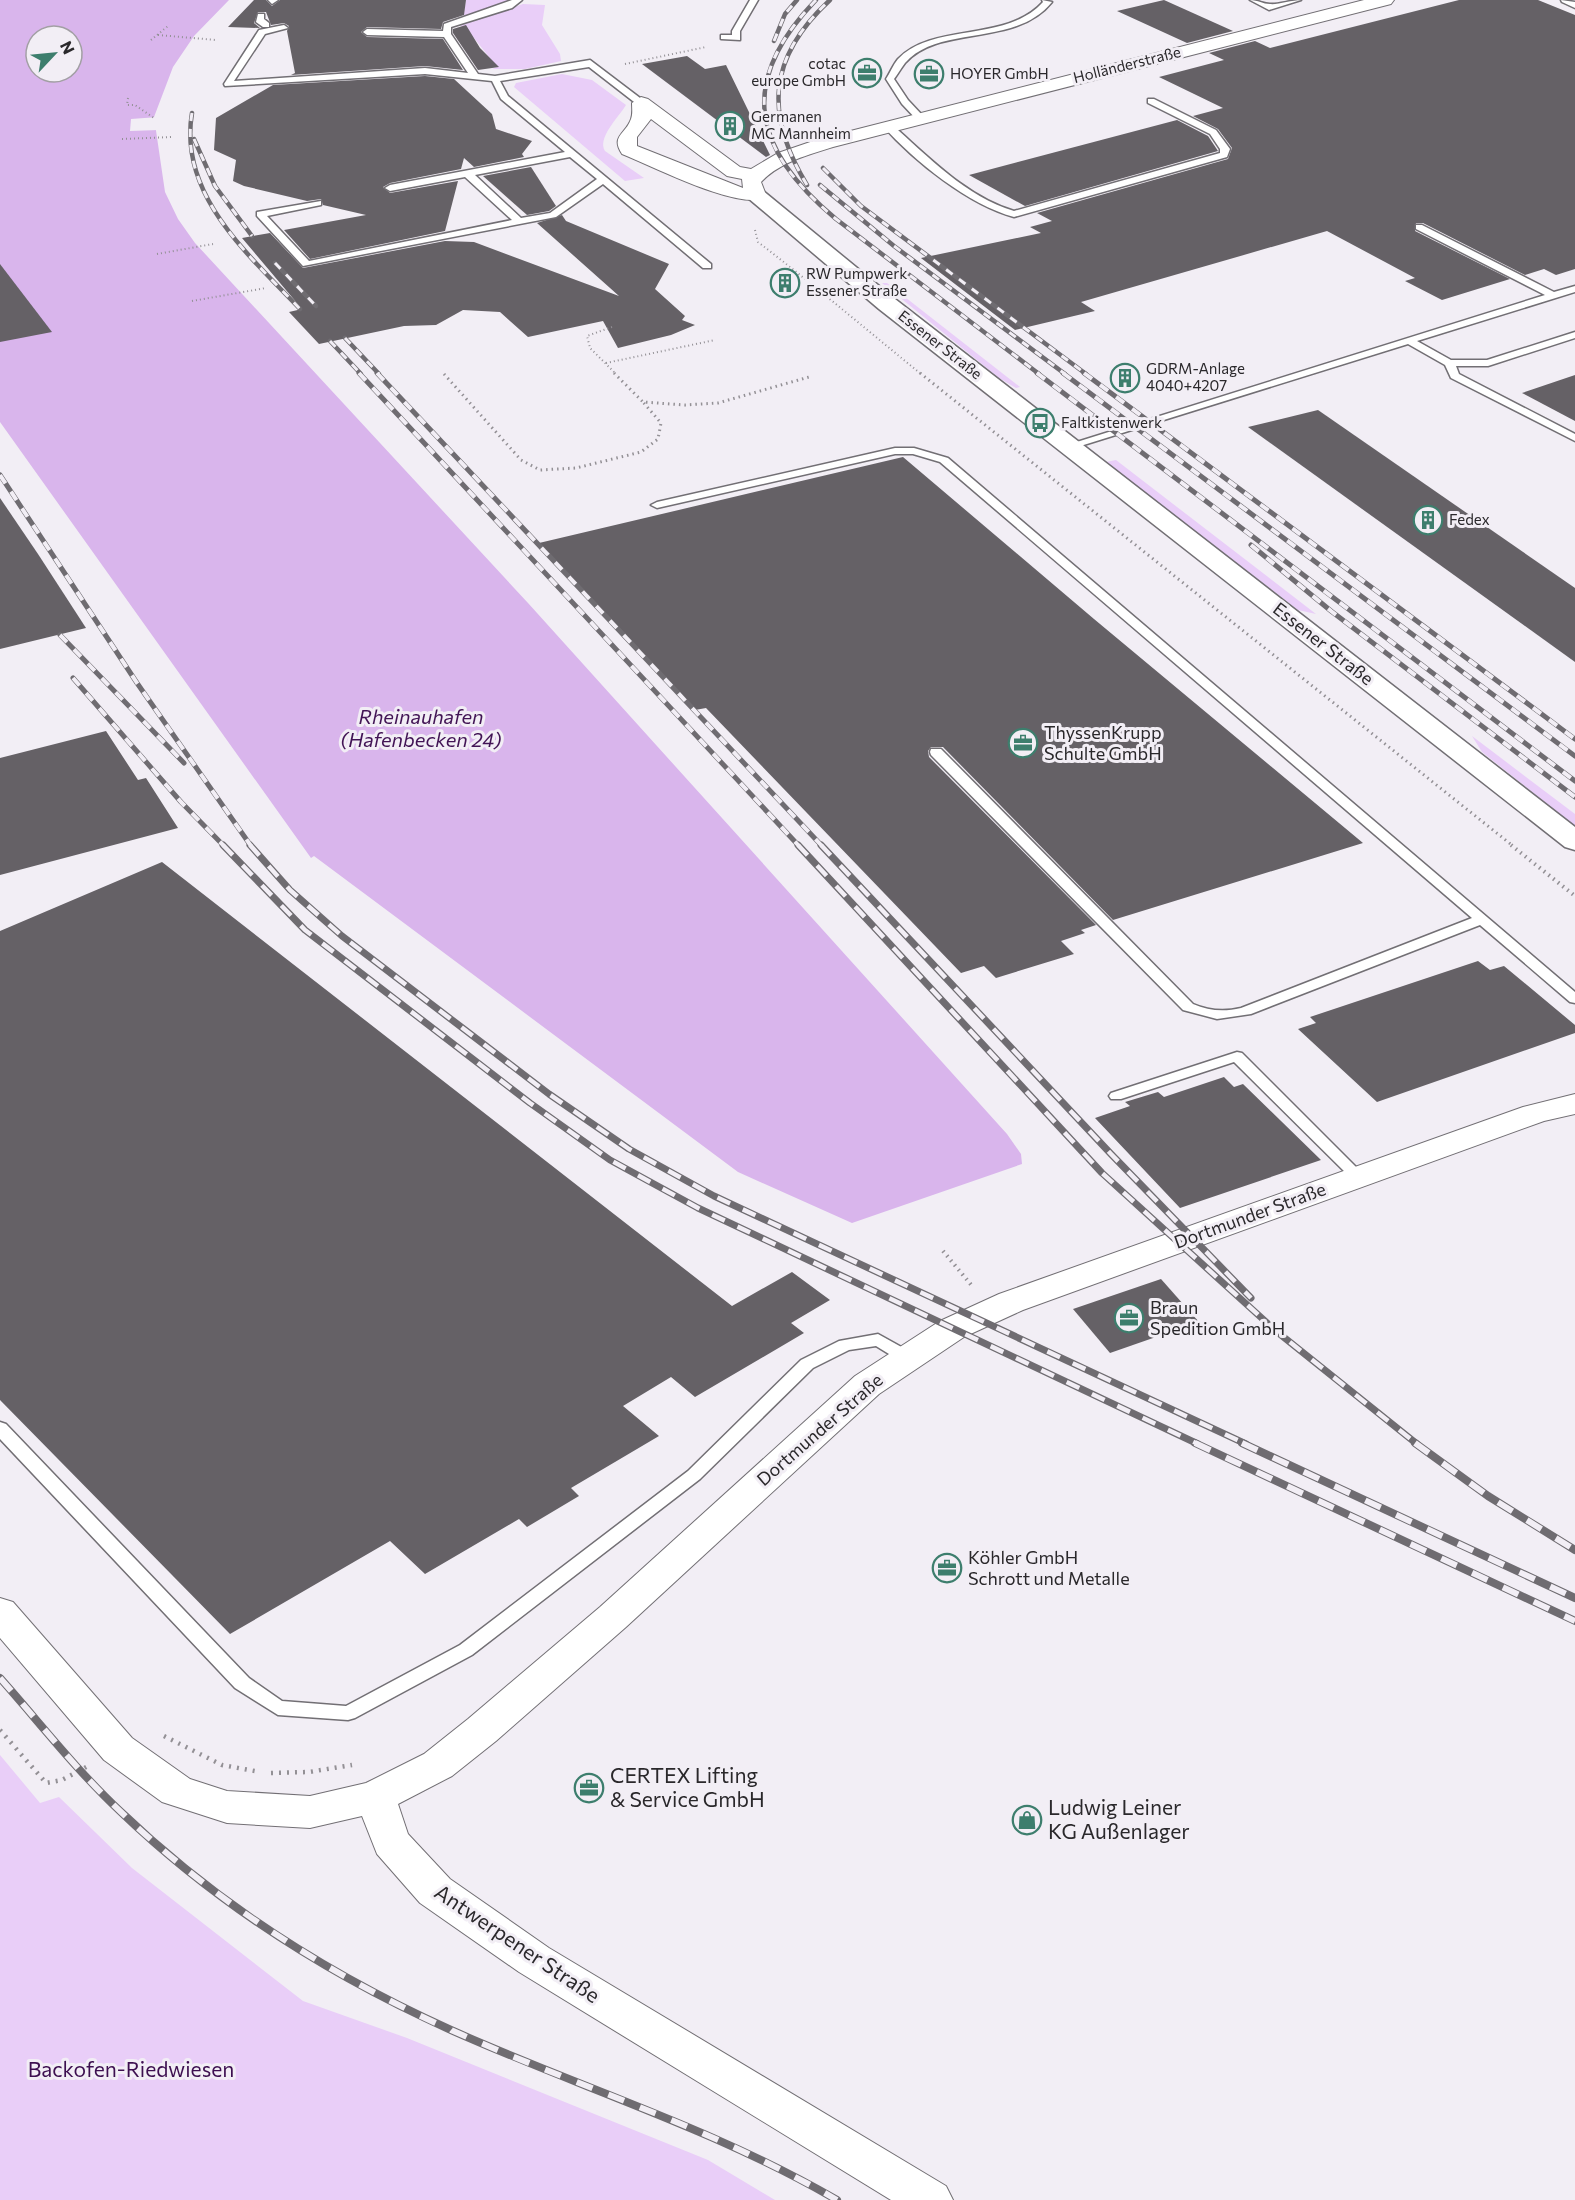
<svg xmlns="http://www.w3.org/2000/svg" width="1575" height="2200" font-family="Commissioner,sans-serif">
	<rect width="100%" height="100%" fill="#f2eef5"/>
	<!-- green -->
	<g fill="#e9cef8">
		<path d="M466,0H511L463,19Z"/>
		<path d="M523,4L545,5L542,25L560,54L561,61L525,69H492L497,67L474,38L464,39L461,25Z"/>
		<path d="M562,74L592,80L626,105C618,118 597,138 605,151L644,178L625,181L514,87L516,83Z"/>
		<path d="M882,283H887L1020,387L1016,388L999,378Z"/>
		<path d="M1116,460L1316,614L1298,610L1106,462Z"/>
		<path d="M1472,736L1575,814V826L1482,752Z"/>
		<path d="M0,1755L40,1803L59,1797L132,1868L303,2001L407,2038L708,2160L775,2200H0Z"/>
	</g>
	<!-- water -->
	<path fill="#d9b5ec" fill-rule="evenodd" d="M0,0H229L194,36L173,67L154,117L165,192L178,219L195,243L528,603L1007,1134L1021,1154L1022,1164L852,1223L738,1172L314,856L311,858L0,422ZM36,36H72V72H36Z"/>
	<!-- pier -->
	<path fill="#f2eef5" d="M158,117L159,130L130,131L131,119Z"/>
	<!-- building -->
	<g fill="#656166">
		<path d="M254,0H266L272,6L280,0H466L464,15L443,22L441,29L367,27L361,32L367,37L443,39L463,70L425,66L291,75L295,73L287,31L289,26L284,23L271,25L266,12H258L254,23L260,28L228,27Z"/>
		<path d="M1164,0L1233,31L1187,43L1117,11Z"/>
		<path d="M1459,0H1538L1575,15V269L1556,275L1544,269L1525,275L1423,223H1416L1415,231L1510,279L1442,300L1405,281L1415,278L1327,231L1081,302L1095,311L1015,330L921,258L1041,233L1030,227L1052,221L1037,213L1228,159L1232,148L1218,129L1193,116L1223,108L1159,77L1224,60L1209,53L1255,41L1270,48Z"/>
		<path d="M466,25L480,48L499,67L478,70L453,33V29Z"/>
		<path d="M687,56L705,69L726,65L770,155L766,157L642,64Z"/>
		<path d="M425,76L454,79L492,114L496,129L532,141L522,154L524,157L474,167L464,158L461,169L390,183L383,187L390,193L458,181L445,231L310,259L284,230L366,215L323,205L321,199L307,201L244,186L233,181L236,160L214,150L216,118L273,85Z"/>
		<path d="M1177,120L1208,136L1218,151L1025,206L969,175Z"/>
		<path d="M531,167L556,206L549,211L527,215L483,176Z"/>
		<path d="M562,215L566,221L669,264L655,289L685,316L682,320L695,325L671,335L618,348L603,321L528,337L500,312L463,310L436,325L404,326L319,344L289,312L302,309L242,238L270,233L303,268L445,241L474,242L619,296L537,223Z"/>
		<path d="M0,264L52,332L0,342Z"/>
		<path d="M1575,375V421L1522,393Z"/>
		<path d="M1318,410L1575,588V662L1248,427Z"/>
		<path d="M903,457L1094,619L1363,843L1113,920L943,747H931L928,751L929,757L1096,925L1081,930L1085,933L1061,941L1074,954L996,978L984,966L961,973L706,708L695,710L539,543Z"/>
		<path d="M0,498L38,554L86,628L0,649Z"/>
		<path d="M106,731L138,780L146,778L178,828L0,875V758Z"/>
		<path d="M162,862L732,1306L792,1272L830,1300L791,1323L804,1333L695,1397L671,1377L623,1406L659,1436L571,1488L579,1496L527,1527L519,1519L425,1574L390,1541L230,1634L0,1400V931Z"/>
		<path d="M1478,961L1490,970L1504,966L1575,1025V1033L1377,1102L1298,1029L1316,1023L1310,1017Z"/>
		<path d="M1224,1077L1234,1087L1243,1084L1321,1160L1180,1208L1095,1118L1130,1106L1125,1102L1158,1092L1164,1097Z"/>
		<path d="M1161,1279L1199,1322L1110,1353L1073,1309Z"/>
	</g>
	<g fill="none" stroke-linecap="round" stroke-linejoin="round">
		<!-- lane casing -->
		<g stroke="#726f74" stroke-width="3">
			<g id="lane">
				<path d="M268,0H278L272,4Z"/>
				<path d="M512,0H522L512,8L451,27V34L478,74L495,76L590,60L644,101V105H638L589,67L500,81L508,96L711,264V268H703L603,184L556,217L303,266L257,216V212L321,201V205L267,216L309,261L512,220L465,177L390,191L385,188L390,185L565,152L501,99L492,81L425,74L225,86L224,84L259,30L284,25L288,28L265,34L234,81L425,68L468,73L444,37L367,35L363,32L367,29L443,31L444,24ZM570,157L597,179L550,213L521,218L475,175Z"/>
				<path d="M750,0H758L740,31V40L721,39V35H732V31Z"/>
				<path d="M1042,0L1052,2C1015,48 939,24 905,63C901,68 898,74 894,79L908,100L923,116V120H917L902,104L886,79C890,73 893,65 898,59C933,22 1006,43 1043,2Z"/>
				<path d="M1250,0C1258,0 1263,4 1270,4C1277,5 1292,0 1301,0L1269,10Z"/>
				<path d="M1561,0L1575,2V8L1562,2Z"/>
				<path d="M258,14H264V19L269,23V27H263L256,22Z"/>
				<path d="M1148,99H1154L1216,130L1230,149L1227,157L1014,217C969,205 914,161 883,126L891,124C928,156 966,197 1014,211L1220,153V149L1210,134L1148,103Z"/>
				<path d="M1416,225H1422L1554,292L1575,286V292L1417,341L1451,360H1487L1575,332V338L1488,366H1456L1459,374L1575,434V441L1451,378L1445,365L1408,344L1074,448L1070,449L1064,446L1545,295L1416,229Z"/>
				<path d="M895,448H914L948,458L1575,992V1003L1570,1002L1480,925L1251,1014L1217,1019L1183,1010L931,755L930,752L931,749H941L1193,1004C1209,1011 1224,1012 1241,1008L1472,918L940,462L913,454H895L657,508L651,505L657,502Z"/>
				<path d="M1237,1052L1242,1053L1366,1177L1363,1180H1353L1234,1062L1121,1099H1111L1109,1096L1111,1093Z"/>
				<path d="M878,1334L914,1354L916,1358L914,1362H902L876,1346L849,1350L813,1368L700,1479L472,1655L355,1718L348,1720L278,1715L235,1688L0,1439V1422L6,1424L249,1678L282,1701L346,1706L460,1645L688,1471L801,1360L839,1341Z"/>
			</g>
		</g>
		<!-- street casing -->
		<g stroke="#726f74" stroke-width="2">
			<g id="street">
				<path d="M1364,0H1394L1391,4L833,147C808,155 780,162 761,182L766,195L763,199C731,207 655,167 622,154C610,136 626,134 631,119C633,114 632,108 632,103L641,97L648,99L740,167L751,169L778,153L819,139ZM651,119L727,176L742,179L743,188L637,146V137Z"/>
				<path d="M1575,1094V1114L1544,1121L1023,1310L964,1337L879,1394L626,1627L496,1741L452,1776L398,1804L408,1834L450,1879L549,1948L946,2186L953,2200H891L519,1972L420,1903L377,1854L362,1816L310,1828L227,1823L162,1802L104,1760L0,1638V1598L13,1602L132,1738L190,1779L227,1791L310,1796L366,1783L424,1754L468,1719L600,1607L855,1376L940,1321L999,1294L1523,1107Z"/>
			</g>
		</g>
		<!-- secondary casing -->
		<g stroke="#726f74" stroke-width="3">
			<path id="secondary" d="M755,188L762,190L895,299L1575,827V850L1565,847L879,309L748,198L744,194L748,190Z"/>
		</g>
		<!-- path-far3 -->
		<g stroke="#939095" stroke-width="2" stroke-dasharray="1 3" stroke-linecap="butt">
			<path d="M158,35L216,40"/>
			<path d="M151,40L168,26"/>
			<path d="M625,64L706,47"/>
			<path d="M128,98L127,105H135L154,118"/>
			<path d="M122,139L172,137"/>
			<path d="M755,230L758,242C814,285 867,330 921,374"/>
			<path d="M157,254L213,244"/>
			<path d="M192,301L266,288"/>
			<path d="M612,327L587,336L590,348L616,374"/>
			<path d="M606,363L715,340"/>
		</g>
		<!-- path-far2 -->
		<g stroke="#939095" stroke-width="3" stroke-dasharray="1.5 4" stroke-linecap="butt">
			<path d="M614,373L643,402L685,405L718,403L809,377"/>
			<path d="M920,373L1513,846"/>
			<path d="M444,374L521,460L540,470L576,468L641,452L658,439L661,423L643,402"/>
		</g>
		<!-- path-far1 -->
		<g stroke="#939095" stroke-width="4" stroke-dasharray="1.5 4.5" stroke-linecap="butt">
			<path d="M1511,845L1575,896"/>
			<path d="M943,1251L973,1287"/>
		</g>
		<!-- path -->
		<g stroke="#939095" stroke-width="4.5" stroke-dasharray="2 6" stroke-linecap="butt">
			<path d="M0,1730L46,1783L62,1780L88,1766"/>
			<path d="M164,1736L222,1765L260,1772"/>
			<path d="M271,1773L309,1772L352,1765"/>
		</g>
		<!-- lane -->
		<use href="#lane" fill="#fff" fill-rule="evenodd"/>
		<!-- street -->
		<use href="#street" fill="#fff" fill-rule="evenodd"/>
		<!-- secondary -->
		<use href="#secondary" fill="#fff" fill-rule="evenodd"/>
		<!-- rail-far3 casing -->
		<g stroke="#6f6c71" stroke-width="4.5">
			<g id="rail-far3">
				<path d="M816,0C737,82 752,149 836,219L1039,374"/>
				<path d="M774,41L785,14L797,0"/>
				<path d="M192,113C178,195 249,255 300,309"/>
				<path d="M194,139L215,186L252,236"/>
				<path d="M823,168L861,206L1086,374"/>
				<path d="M807,185C764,114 768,57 830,0"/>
				<path d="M820,185L894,246L1065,374"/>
				<path d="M275,263L316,306"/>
				<path d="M345,338L379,374"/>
				<path d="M330,341L361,374"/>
			</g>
		</g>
		<!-- rail-far2 casing -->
		<g stroke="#6f6c71" stroke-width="5">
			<g id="rail-far2">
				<path d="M359,373L799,846"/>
				<path d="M377,373L822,846"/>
				<path d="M1037,373L1575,781"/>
				<path d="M1063,373L1575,756"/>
				<path d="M1084,373L1575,739"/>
				<path d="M0,475L137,683L251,846"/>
				<path d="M1251,545L1331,611L1575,797"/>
				<path d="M60,635L184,763"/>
				<path d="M73,678L181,802L224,846"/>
			</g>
		</g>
		<!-- rail-far1 casing -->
		<g stroke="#6f6c71" stroke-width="7">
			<g id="rail-far1">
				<path d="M223,845L305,930L530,1103L610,1160L698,1208L1198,1444"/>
				<path d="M250,845L290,890L342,936L549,1094L629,1149L714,1196L1246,1444"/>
				<path d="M798,845L1102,1173L1276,1331L1417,1444"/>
				<path d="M821,845L1111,1154L1251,1298"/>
			</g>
		</g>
		<!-- rail casing -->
		<g stroke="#6f6c71" stroke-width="8">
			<g id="rail">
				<path d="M1195,1443L1575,1621"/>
				<path d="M1242,1443L1575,1598"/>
				<path d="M1415,1443L1488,1496L1575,1550"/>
				<path d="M0,1678C40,1723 77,1771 121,1812C216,1903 331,1976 451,2030C581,2088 713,2128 837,2200"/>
			</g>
		</g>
		<!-- rail-far3 -->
		<use href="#rail-far3" stroke="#f2eef5" stroke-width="3" stroke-dasharray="8" stroke-linecap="butt"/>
		<!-- rail-far2 -->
		<use href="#rail-far2" stroke="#f2eef5" stroke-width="4" stroke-dasharray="10" stroke-linecap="butt"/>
		<!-- rail-far1 -->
		<use href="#rail-far1" stroke="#f2eef5" stroke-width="4.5" stroke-dasharray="14" stroke-linecap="butt"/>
		<!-- rail -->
		<use href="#rail" stroke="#f2eef5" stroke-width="6" stroke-dasharray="17" stroke-linecap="butt"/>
	</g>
	<!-- icons -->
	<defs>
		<g id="office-ring" transform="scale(1.5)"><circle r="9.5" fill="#f2eef5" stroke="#3d7e6d" stroke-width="1.5"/><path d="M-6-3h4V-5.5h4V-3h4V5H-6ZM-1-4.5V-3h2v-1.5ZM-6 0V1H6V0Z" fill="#3d7e6d"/></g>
		<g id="building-ring" transform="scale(1.5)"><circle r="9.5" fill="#f2eef5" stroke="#3d7e6d" stroke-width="1.5"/><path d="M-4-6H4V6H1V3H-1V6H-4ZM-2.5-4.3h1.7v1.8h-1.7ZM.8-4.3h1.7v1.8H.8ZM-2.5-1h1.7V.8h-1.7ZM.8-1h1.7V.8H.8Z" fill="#3d7e6d"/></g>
		<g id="bus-ring" transform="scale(1.5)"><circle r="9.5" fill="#f2eef5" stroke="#3d7e6d" stroke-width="1.5"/><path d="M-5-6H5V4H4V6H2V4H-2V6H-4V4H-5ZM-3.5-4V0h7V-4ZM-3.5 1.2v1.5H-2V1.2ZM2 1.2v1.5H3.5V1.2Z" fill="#3d7e6d"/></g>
		<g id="shop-ring" transform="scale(1.5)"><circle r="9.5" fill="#f2eef5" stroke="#3d7e6d" stroke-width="1.5"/><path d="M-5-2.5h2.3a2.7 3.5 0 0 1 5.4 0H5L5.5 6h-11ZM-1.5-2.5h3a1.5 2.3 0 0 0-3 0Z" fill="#3d7e6d"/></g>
	</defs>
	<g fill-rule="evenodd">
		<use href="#office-ring" x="867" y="73"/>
		<use href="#office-ring" x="929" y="74"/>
		<use href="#building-ring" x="730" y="126"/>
		<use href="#building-ring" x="785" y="283"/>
		<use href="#building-ring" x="1125" y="378"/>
		<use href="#bus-ring" x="1040" y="423"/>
		<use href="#building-ring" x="1428" y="520"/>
		<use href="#office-ring" x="1023" y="743"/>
		<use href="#office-ring" x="1129" y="1318"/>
		<use href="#office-ring" x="947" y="1568"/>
		<use href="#office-ring" x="589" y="1788"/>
		<use href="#shop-ring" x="1027" y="1820"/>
	</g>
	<g text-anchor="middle" stroke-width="6" stroke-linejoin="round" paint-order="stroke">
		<!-- far-poi labels -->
		<g font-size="15" fill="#2a282b" stroke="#f2eef5" text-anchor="start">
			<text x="846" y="69" text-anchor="end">cotac<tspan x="846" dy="17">europe GmbH</tspan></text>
			<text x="950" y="79">HOYER GmbH</text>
			<text x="751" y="122">Germanen<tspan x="751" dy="17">MC Mannheim</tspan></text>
			<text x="806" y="279">RW Pumpwerk<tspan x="806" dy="17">Essener Straße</tspan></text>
			<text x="1146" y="374">GDRM-Anlage<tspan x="1146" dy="17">4040+4207</tspan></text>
			<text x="1061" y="428">Faltkistenwerk</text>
			<text x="1449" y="525">Fedex</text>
		</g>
		<!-- far-street labels -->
		<g font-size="15" fill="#2a282b" stroke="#f2eef5">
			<text transform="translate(1127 65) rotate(-14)" y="5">Holländerstraße</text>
			<text transform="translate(940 345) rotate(38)" y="5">Essener Straße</text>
		</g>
		<!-- street labels -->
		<g font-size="18" fill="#2a282b" stroke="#f2eef5">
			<text transform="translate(1323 644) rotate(38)" y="6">Essener Straße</text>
			<text transform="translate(1250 1216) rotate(-20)" y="6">Dortmunder Straße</text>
			<text transform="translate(820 1430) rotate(-41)" y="6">Dortmunder Straße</text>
		</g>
		<!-- poi labels -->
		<g font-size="18" fill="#2a282b" stroke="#f2eef5" text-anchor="start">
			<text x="1044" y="739">ThyssenKrupp<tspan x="1044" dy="21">Schulte GmbH</tspan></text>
			<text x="1150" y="1314">Braun<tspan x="1150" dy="21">Spedition GmbH</tspan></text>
			<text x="968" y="1564">Köhler GmbH<tspan x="968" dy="21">Schrott und Metalle</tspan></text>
		</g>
		<!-- water labels -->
		<g font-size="20" font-style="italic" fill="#421455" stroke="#f2eef5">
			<text x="421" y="724">Rheinauhafen<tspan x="421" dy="23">(Hafenbecken 24)</tspan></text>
		</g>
		<!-- near-poi labels -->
		<g font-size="21" fill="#2a282b" stroke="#f2eef5" text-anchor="start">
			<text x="610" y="1783">CERTEX Lifting<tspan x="610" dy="24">&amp; Service GmbH</tspan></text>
			<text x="1048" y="1815">Ludwig Leiner<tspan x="1048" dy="24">KG Außenlager</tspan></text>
		</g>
		<!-- near-street labels -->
		<g font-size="21" fill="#2a282b" stroke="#f2eef5">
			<text transform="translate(517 1944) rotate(34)" y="7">Antwerpener Straße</text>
		</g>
		<!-- near-park labels -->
		<g font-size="21" fill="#3d0f50" stroke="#f2eef5">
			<text x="131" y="2077">Backofen-Riedwiesen</text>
		</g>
	</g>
	<!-- north arrow -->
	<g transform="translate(54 54) rotate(64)"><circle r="28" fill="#f2eef5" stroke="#a29fa4" stroke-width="1.5"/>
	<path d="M0-4.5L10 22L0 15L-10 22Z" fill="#3d7e6d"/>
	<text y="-9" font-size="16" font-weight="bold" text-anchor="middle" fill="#2a282b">N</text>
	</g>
</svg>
